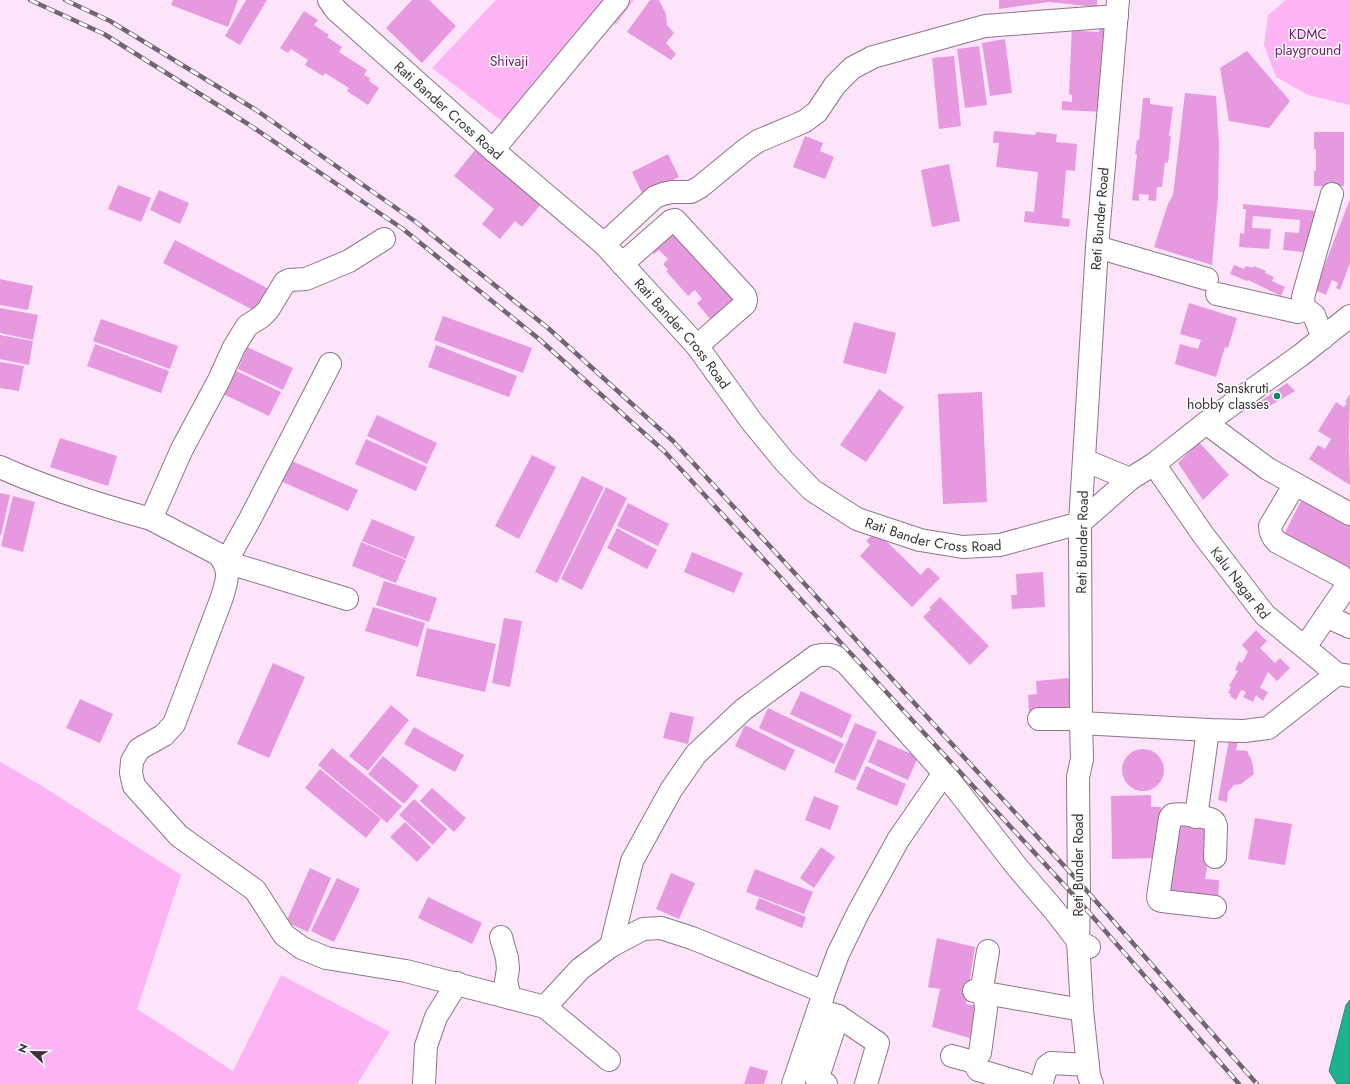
<svg xmlns="http://www.w3.org/2000/svg" width="1350" height="1084" font-family="Jost,sans-serif">
	<rect width="100%" height="100%" fill="#fee4fa"/>
	<!-- green -->
	<g fill="#fcb4f4">
		<path d="M496,0H634L616,25L610,22L516,132L432,68Z"/>
		<path d="M1286,0H1350V105L1308,95L1276,77L1264,45L1268,15Z"/>
		<path d="M0,762L42,786L181,875L137,1009L233,1071L281,975L390,1032L357,1084H0Z"/>
	</g>
	<!-- water -->
	<path fill="#1cb28f" stroke="#258c76" d="M1350,1000V1084H1337L1329,1071L1346,1005Z"/>
	<!-- building -->
	<g fill="#e799df">
		<path d="M173,0H238L228,27L171,5Z"/>
		<path d="M246,0H267L240,45L225,36Z"/>
		<path d="M412,0H429L456,26L422,63L386,28Z"/>
		<path d="M650,0H659L666,14L667,25L674,33L666,43L676,54L671,60L627,32Z"/>
		<path d="M999,0H1097V7L1049,2L999,9Z"/>
		<path d="M304,11L318,20L314,25L329,35L327,37L342,47L339,52L367,70L364,75L370,78L369,81L379,88L368,105L347,91L349,88L325,73L323,76L305,65L308,60L291,49L288,53L280,48Z"/>
		<path d="M1072,24H1081V31L1099,32V28H1108L1103,112L1062,110V101L1072,102V95L1069,94Z"/>
		<path d="M1005,39L1012,93L990,96L982,43Z"/>
		<path d="M979,46L987,105L965,108L957,49Z"/>
		<path d="M1247,51L1290,101L1269,128L1229,121L1220,68Z"/>
		<path d="M954,56L961,126L939,129L932,58Z"/>
		<path d="M1185,93L1216,96L1219,144L1218,197L1212,265L1154,247L1168,204L1173,195Z"/>
		<path d="M1143,98H1150V104L1173,107L1169,136H1171L1168,163L1165,162L1162,187H1157L1156,201L1148,200L1149,195L1139,194V201L1132,200L1137,154H1135L1137,140H1139Z"/>
		<path d="M994,131L1035,135L1036,132L1057,134L1056,142L1077,144L1075,171L1066,170L1062,218L1070,219L1069,227L1024,222L1025,211L1034,212L1038,172L996,167L999,143H993Z"/>
		<path d="M1314,132H1344V186H1314V171H1316V149H1314Z"/>
		<path d="M805,136L823,143L820,151L834,157L825,179L793,167Z"/>
		<path d="M475,150L541,204L522,227L515,221L500,239L482,224L494,209L454,176Z"/>
		<path d="M668,154L679,177L643,195L632,172Z"/>
		<path d="M949,164L960,221L932,227L921,170Z"/>
		<path d="M118,185L151,198L141,222L108,209Z"/>
		<path d="M159,190L189,203L180,224L150,210Z"/>
		<path d="M1350,199V263L1340,290L1336,288L1338,283L1332,280L1326,295L1315,290Z"/>
		<path d="M1243,204L1317,211L1313,253L1283,250L1285,232L1299,233L1300,220L1253,216L1252,228L1271,229L1269,249L1239,247L1240,233L1244,234L1246,209H1243Z"/>
		<path d="M671,223L740,304L715,325L697,303L702,299L695,290L688,296L666,271L668,270L663,264L668,259L659,250L654,254L650,249Z"/>
		<path d="M175,240L271,290L259,313L163,263Z"/>
		<path d="M1234,265L1244,269L1246,266L1253,268L1254,266L1266,271L1265,273L1274,277L1272,281L1285,287L1281,296L1248,280L1247,281L1230,274Z"/>
		<path d="M0,279L33,286L28,310L0,305Z"/>
		<path d="M1189,303L1237,318L1228,348L1225,347L1216,377L1175,364L1180,344L1198,349L1201,340L1180,334Z"/>
		<path d="M0,308L38,315L33,340L0,333Z"/>
		<path d="M443,316L532,348L523,373L434,340Z"/>
		<path d="M101,319L178,346L170,369L93,341Z"/>
		<path d="M854,322L896,333L886,374L843,363Z"/>
		<path d="M0,335L33,341L29,365L0,359Z"/>
		<path d="M95,344L169,371L161,393L87,366Z"/>
		<path d="M436,345L517,376L509,397L428,367Z"/>
		<path d="M247,347L293,368L283,390L238,369Z"/>
		<path d="M0,362L24,366L19,391L0,388Z"/>
		<path d="M232,369L281,392L269,416L221,393Z"/>
		<path d="M1287,383L1295,391L1266,408L1261,401Z"/>
		<path d="M879,389L904,407L866,462L840,445Z"/>
		<path d="M982,392L987,502L943,504L938,394Z"/>
		<path d="M1350,394L1349,443L1350,485L1309,459L1318,445L1325,449L1331,439L1318,431L1336,402L1344,407L1347,403L1345,402Z"/>
		<path d="M377,415L437,443L427,464L367,436Z"/>
		<path d="M60,438L117,456L108,486L50,467Z"/>
		<path d="M366,439L427,467L416,491L355,464Z"/>
		<path d="M1199,442L1229,475L1203,500L1178,463Z"/>
		<path d="M532,455L556,467L519,539L495,526Z"/>
		<path d="M285,458L358,490L348,511L276,479Z"/>
		<path d="M582,476L604,487L557,583L535,572Z"/>
		<path d="M606,487L627,498L582,590L561,579Z"/>
		<path d="M0,493L10,495L1,535H0Z"/>
		<path d="M13,496L35,502L23,552L1,546Z"/>
		<path d="M1313,496L1350,516V575L1282,538L1301,501L1309,505Z"/>
		<path d="M628,503L669,524L658,546L617,526Z"/>
		<path d="M372,519L415,537L406,559L362,541Z"/>
		<path d="M617,528L657,550L647,569L607,548Z"/>
		<path d="M878,529L882,537L921,575L928,567L940,578L912,607L860,556L870,545L866,541Z"/>
		<path d="M361,542L406,560L396,583L352,566Z"/>
		<path d="M692,552L743,573L734,593L684,572Z"/>
		<path d="M1043,572L1045,607L1012,609L1011,595H1017L1016,574Z"/>
		<path d="M384,581L437,598L429,622L376,605Z"/>
		<path d="M940,597L989,646L970,665L923,617L931,609L929,608Z"/>
		<path d="M373,607L425,623L418,647L365,631Z"/>
		<path d="M504,618L522,621L510,687L492,683Z"/>
		<path d="M427,628L496,644L485,692L416,676Z"/>
		<path d="M1256,630L1267,641L1260,648L1275,663L1280,658L1290,668L1277,681L1268,672L1260,688L1268,692L1263,701L1256,695L1253,702L1243,697L1246,692L1241,690L1236,700L1230,696L1231,694L1228,693L1231,687L1229,686L1238,671L1235,670L1239,661L1242,663L1248,652L1242,645Z"/>
		<path d="M273,663L305,677L269,758L237,744Z"/>
		<path d="M1070,678L1072,710L1029,713L1028,695L1037,694L1036,681Z"/>
		<path d="M801,691L852,715L842,738L790,714Z"/>
		<path d="M80,699L113,714L100,743L66,728Z"/>
		<path d="M391,705L409,720L368,771L349,756Z"/>
		<path d="M768,708L844,744L834,764L759,728Z"/>
		<path d="M670,712L694,717L688,744L663,738Z"/>
		<path d="M855,723L877,732L855,781L834,772Z"/>
		<path d="M745,725L795,750L785,771L735,746Z"/>
		<path d="M414,727L464,755L455,772L404,744Z"/>
		<path d="M878,739L918,757L908,780L868,762Z"/>
		<path d="M1229,740L1238,741L1236,750L1247,751L1252,761L1254,774L1241,784L1234,785L1228,792L1227,802L1218,800Z"/>
		<path d="M332,748L402,806L387,823L318,765Z"/>
		<circle cx="1143" cy="770" r="21"/>
		<path d="M383,756L419,786L404,804L368,774Z"/>
		<path d="M866,766L906,784L897,806L856,789Z"/>
		<path d="M320,769L381,819L366,838L305,788Z"/>
		<path d="M432,788L466,818L454,832L420,801Z"/>
		<path d="M1151,795V807H1161L1162,858L1112,859L1111,796Z"/>
		<path d="M814,796L839,806L830,830L805,820Z"/>
		<path d="M414,799L447,829L433,845L399,815Z"/>
		<path d="M1175,818L1196,820L1212,838L1205,879L1219,880L1218,903L1161,898Z"/>
		<path d="M1255,818L1292,824L1285,865L1248,859Z"/>
		<path d="M405,822L431,847L417,862L390,837Z"/>
		<path d="M821,847L835,857L814,888L800,878Z"/>
		<path d="M310,868L331,878L308,932L286,922Z"/>
		<path d="M755,869L813,892L804,914L746,892Z"/>
		<path d="M671,873L695,883L679,919L656,909Z"/>
		<path d="M337,878L360,889L334,942L311,931Z"/>
		<path d="M428,897L482,923L472,944L418,918Z"/>
		<path d="M759,898L806,917L802,928L755,909Z"/>
		<path d="M937,938L975,947L966,1004L979,1006L973,1039L932,1027L940,989L928,987Z"/>
		<path d="M750,1066L768,1071L764,1084H744Z"/>
	</g>
	<g fill="none" stroke-linecap="round" stroke-linejoin="round">
		<!-- minor casing -->
		<g stroke="#8c7689" stroke-width="24">
			<g id="minor">
				<path id="s1" d="M329,0L336,10L493,150L604,244L697,346L752,422L784,461L812,490L857,519L920,540L963,547L1000,545L1080,523L1097,247L1118,0"/>
				<path d="M493,150L618,0"/>
				<path d="M384,239L349,261L306,279L289,280L285,282L268,310L261,317L247,326L234,347L219,380L182,449L151,519L218,554C232,570 227,581 221,600L174,724L164,735L139,749L132,761L131,773L134,786L179,836L255,890L284,935L302,948L326,958L406,971L545,1007"/>
				<path d="M604,244L655,197L663,194L672,192H691L700,187L745,150L758,141L796,125L805,121L817,112L835,85L852,68L873,57L985,26L1117,16"/>
				<path d="M1097,247L1207,279"/>
				<path d="M622,264L671,221L675,220L745,296L746,300L745,304L697,346"/>
				<path d="M1217,294L1298,312L1304,308L1314,315L1323,338"/>
				<path d="M1304,308L1303,297L1332,194"/>
				<path d="M330,364L250,519L226,562L347,599"/>
				<path d="M1206,423L1268,469L1350,514"/>
				<path d="M1084,460L1130,479"/>
				<path id="s2" d="M1154,464L1204,536L1265,615L1337,674L1350,676"/>
				<path d="M0,467C49,489 100,505 151,519"/>
				<path d="M1295,484L1270,526C1270,533 1272,537 1277,542L1341,576C1345,580 1347,582 1346,587L1305,647"/>
				<path d="M1326,616L1350,627"/>
				<path d="M1039,719H1081"/>
				<path d="M1081,723L1208,730L1244,731L1268,728L1337,674"/>
				<path d="M1196,817L1208,730"/>
				<path d="M1215,857L1216,826C1215,822 1214,820 1210,819C1202,816 1180,813 1172,815L1170,818L1158,897L1159,900L1162,901L1215,907"/>
				<path d="M501,937L507,958L508,969L506,981L510,998"/>
				<path d="M611,946L632,861L671,790L696,754L744,709L816,656C831,653 834,655 846,663L944,773"/>
				<path d="M974,991L1082,1010"/>
				<path d="M819,1010L838,1016L878,1043L866,1084"/>
				<path d="M980,1053L986,1009L983,982L988,951"/>
				<path d="M952,1056L974,1062L978,1070L1025,1084"/>
				<path d="M609,1060L545,1007L580,969L611,946L643,929L661,928L692,938L824,992L838,954L858,913L898,840L944,773L1017,867L1054,910L1078,941L1089,947"/>
				<path d="M424,1084L426,1046L436,1017L457,983"/>
				<path d="M793,1084L823,996"/>
				<path d="M826,1084L819,1082L817,1080L838,1016"/>
				<path d="M1041,1084L1047,1066L1051,1063L1088,1065"/>
			</g>
		</g>
		<!-- major casing -->
		<g stroke="#8c7689" stroke-width="24">
			<path id="major" d="M1092,1084L1089,1076L1082,1010L1078,941L1079,901L1078,777L1082,759L1081,723L1080,523L1130,479L1154,464L1206,423L1301,355L1350,316"/>
		</g>
		<!-- minor -->
		<use href="#minor" stroke="#fff" stroke-width="22"/>
		<!-- major -->
		<use href="#major" stroke="#fff" stroke-width="22"/>
		<!-- rail casing -->
		<g stroke="#726470" stroke-width="4.5">
			<g id="rail">
				<path d="M30,0L104,34L248,124L403,229L539,339L664,451L1079,901L1239,1084"/>
				<path d="M65,0L110,21L256,110L416,222L548,328L673,441L1079,882L1257,1084"/>
			</g>
		</g>
		<!-- rail -->
		<use href="#rail" stroke="#fff" stroke-width="3" stroke-dasharray="9" stroke-linecap="butt"/>
	</g>
	<!-- markers -->
	<circle fill="#008669" stroke="#fff" stroke-width="1.5" cx="1277" cy="396" r="4"/>
	<g text-anchor="middle" stroke-width="3" stroke-linejoin="round" paint-order="stroke">
		<!-- park labels -->
		<g font-size="14" fill="#70156c" stroke="#fff">
			<text x="1308" y="39">KDMC<tspan x="1308" dy="16">playground</tspan></text>
			<text x="509" y="66">Shivaji</text>
		</g>
		<!-- street labels -->
		<g font-size="14" fill="#3b323a" stroke="#fff">
			<text dy="5" stroke="none"><textPath href="#s1" startOffset="163">Rati Bander Cross Road</textPath></text>
			<text dy="5" stroke="none"><textPath href="#s1" startOffset="1279">Reti Bunder Road</textPath></text>
			<text dy="5" stroke="none"><textPath href="#s1" startOffset="487">Rati Bander Cross Road</textPath></text>
			<text dy="5" stroke="none"><textPath href="#s1" startOffset="823">Rati Bander Cross Road</textPath></text>
			<text transform="translate(1082 542) rotate(-89)" y="5">Reti Bunder Road</text>
			<text dy="5" stroke="none"><textPath href="#s2" startOffset="147">Kalu Nagar Rd</textPath></text>
			<text transform="translate(1078 865) rotate(-90)" y="5">Reti Bunder Road</text>
		</g>
		<!-- poi labels -->
		<g font-size="14" fill="#3b323a" stroke="#fff" text-anchor="end">
			<text x="1269" y="393">Sanskruti<tspan x="1269" dy="16">hobby classes</tspan></text>
		</g>
	</g>
	<!-- north arrow -->
	<g transform="translate(32 1052) rotate(292)" stroke="#ffffff" stroke-width="3" paint-order="stroke">
	<path d="M0-3L7 15L0 10L-7 15Z" fill="#3b323a"/>
	<text y="-6" font-size="11" font-weight="bold" text-anchor="middle" fill="#3b323a">N</text>
	</g>
</svg>
